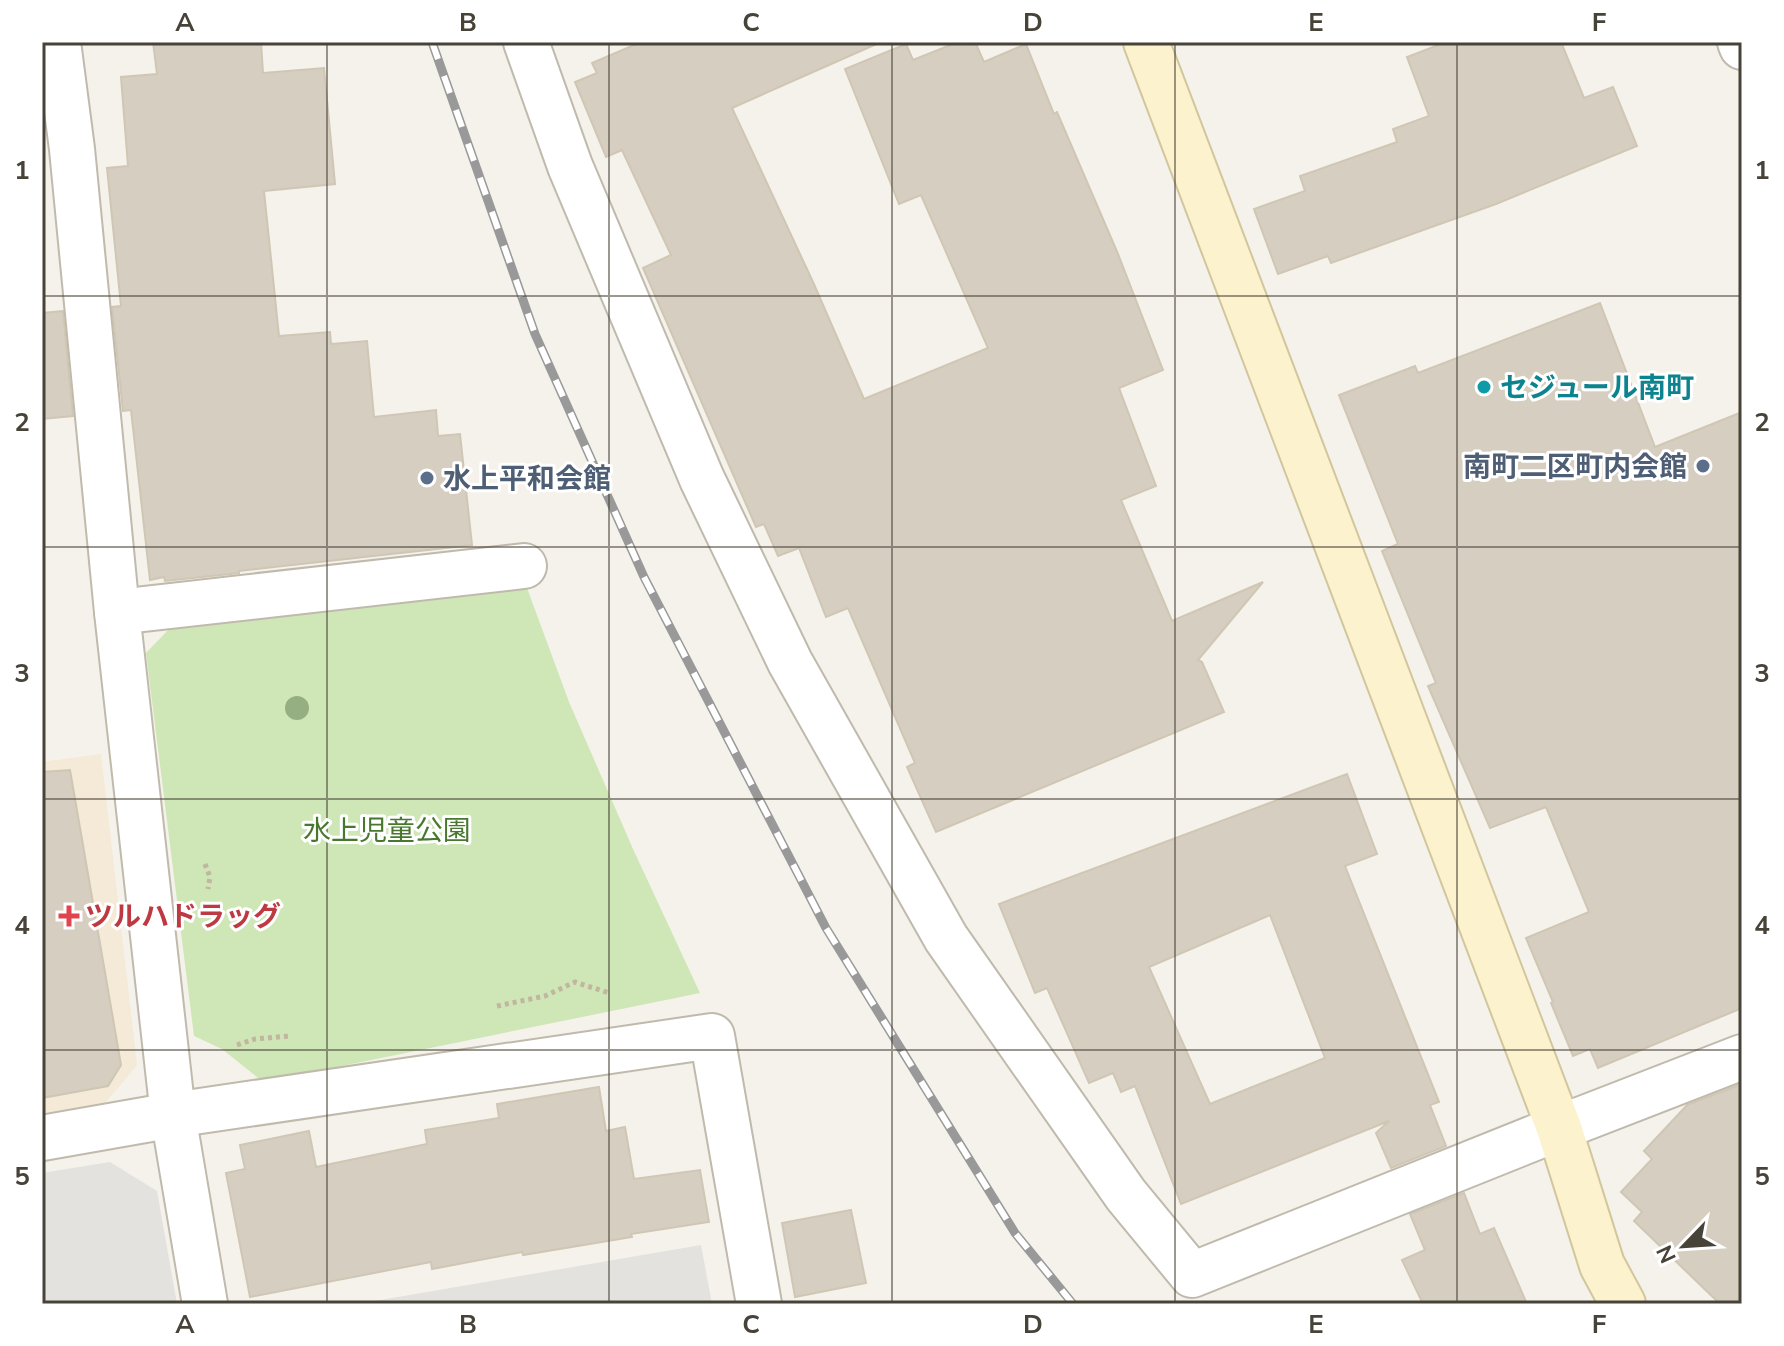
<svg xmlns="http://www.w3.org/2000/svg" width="1784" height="1346" font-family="'Nunito Sans','Noto Sans JP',sans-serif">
	<rect width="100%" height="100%" fill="#f4f2eb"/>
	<!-- commercial -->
	<path fill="#f5e9d7" d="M101,754L137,1065L105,1103L42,1113V762Z"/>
	<!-- green -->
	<path fill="#cfe6b6" d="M524,580L569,702L633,849L700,993L263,1082L222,1049L194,1036L146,653L172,626Z"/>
	<!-- parking -->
	<g fill="#e3e2df">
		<path d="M110,1162L157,1191L177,1304H42V1173Z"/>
		<path d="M701,1245L712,1304H357Z"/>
	</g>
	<!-- building -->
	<g fill="#d6cec0" stroke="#d0c6b4" stroke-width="2" fill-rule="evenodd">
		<path d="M153,42H261L263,73L324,68L335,184L264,191L279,336L330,332L331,344L367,341L374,417L436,410L438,436L460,434L472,545L239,571V573L165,581L164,577L150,580L131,410L123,411L112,307L121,306L107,168L128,166L121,77L157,74Z"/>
		<path d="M641,42H881L732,108L813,282L864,399L988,348L921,195L899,204L845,69L906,44L913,60L958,42H975L984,62L1026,44L1054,114L1057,112L1118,254L1163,370L1119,388L1156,486L1121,500L1172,621L1263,582L1198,660L1202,662L1224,712L936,832L907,767L915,763L848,608L826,617L799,548L778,556L764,524L756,527L643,268L671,255L622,150L606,157L575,82L597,73L592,63Z"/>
		<path d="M1446,42H1561L1584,98L1613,87L1637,146L1496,204L1331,263L1328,256L1278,274L1254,209L1305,191L1300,176L1397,142L1393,129L1429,116L1407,57Z"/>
		<path d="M1600,303L1655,447L1742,412V1008L1598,1068L1590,1049L1573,1056L1551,1003L1553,1002L1526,938L1589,912L1546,807L1490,828L1428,686L1436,683L1382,551L1398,544L1339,395L1415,366L1418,373Z"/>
		<path d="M63,311L73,416L42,419V313Z"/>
		<path d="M70,770L121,1065L108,1086L42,1098V772Z"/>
		<path d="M1347,774L1377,854L1345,866L1439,1102L1430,1105L1446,1146L1391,1168L1376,1133L1389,1121L1181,1204L1135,1086L1121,1092L1113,1073L1089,1083L1047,988L1035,993L999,904ZM1270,915L1325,1058L1210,1104L1149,967Z"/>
		<path d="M1742,1084V1304H1720L1634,1221L1642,1212L1621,1192L1652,1159L1644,1151L1687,1105Z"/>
		<path d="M599,1087L606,1131L625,1127L634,1179L700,1170L709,1222L631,1234L632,1237L523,1255L522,1252L432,1269L431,1262L250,1297L226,1173L245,1169L240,1145L309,1131L316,1167L427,1144L425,1130L499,1118L497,1104Z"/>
		<path d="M1464,1193L1480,1234L1494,1228L1527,1304H1423L1402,1260L1425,1250L1410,1214Z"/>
		<path d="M851,1210L866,1283L795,1297L782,1223Z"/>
	</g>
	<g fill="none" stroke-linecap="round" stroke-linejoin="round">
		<!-- street casing -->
		<g stroke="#c0baad" stroke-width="48">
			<g id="street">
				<path d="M58,42L72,149L117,612L173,1115L205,1304"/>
				<path d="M526,42L570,166L702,479L790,662L946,938L1126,1195L1192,1275L1559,1128L1742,1057"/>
				<path d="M1740,42L1742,47"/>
				<path d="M117,612L524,566"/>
				<path d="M42,1138L173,1115L712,1036L759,1304"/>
			</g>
		</g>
		<!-- secondary casing -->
		<g stroke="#d2c69c" stroke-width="48">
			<path id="secondary" d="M1146,42L1559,1128L1602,1265L1623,1304"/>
		</g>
		<!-- path -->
		<g stroke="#c1b69f" stroke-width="5" stroke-dasharray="4 4" stroke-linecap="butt">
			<path d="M205,864L210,877L208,889"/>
			<path d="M497,1006L545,996L575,982L609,993"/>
			<path d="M237,1045L255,1039L290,1036"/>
		</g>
		<!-- street -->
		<use href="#street" stroke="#fff" stroke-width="44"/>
		<!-- secondary -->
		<use href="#secondary" stroke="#fcf2cd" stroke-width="44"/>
		<!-- rail casing -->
		<g stroke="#999" stroke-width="9">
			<path id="rail" d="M432,42L535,334L644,577L826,928L1015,1233L1073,1304"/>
		</g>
		<!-- rail -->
		<use href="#rail" stroke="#fff" stroke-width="6" stroke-dasharray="18" stroke-linecap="butt"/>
	</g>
	<!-- trees -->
	<circle fill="#95af83" cx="297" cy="708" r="12"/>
	<!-- grid -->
	<path fill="none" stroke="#484339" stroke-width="2" stroke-opacity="0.55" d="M327,42V1304M609,42V1304M892,42V1304M1175,42V1304M1457,42V1304M42,296H1742M42,547H1742M42,799H1742M42,1050H1742"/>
	<!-- markers -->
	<circle fill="#0f9aa8" stroke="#fff" stroke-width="3" cx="1484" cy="387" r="8"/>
	<g fill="#5c6f8a" stroke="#fff" stroke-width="3">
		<circle cx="1703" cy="466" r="8"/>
		<circle cx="427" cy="478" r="8"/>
	</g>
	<path fill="#e0444e" stroke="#fff" stroke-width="3" d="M65 904h8v8h8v8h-8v8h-8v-8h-8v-8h8z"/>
	<g text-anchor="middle" stroke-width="6" stroke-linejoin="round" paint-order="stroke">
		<!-- culture labels -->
		<g font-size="28" font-weight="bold" fill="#0d838f" stroke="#fff" text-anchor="start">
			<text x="1500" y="397">セジュール南町</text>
		</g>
		<!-- service labels -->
		<g font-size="28" font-weight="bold" fill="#4e5e75" stroke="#fff" text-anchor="end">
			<text x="1687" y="476">南町二区町内会館</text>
			<text x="443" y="488" text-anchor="start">水上平和会館</text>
		</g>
		<!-- park labels -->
		<g font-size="28" fill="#48782e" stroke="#fff">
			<text x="387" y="840">水上児童公園</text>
		</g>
		<!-- health labels -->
		<g font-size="28" font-weight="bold" fill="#be3a42" stroke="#fff" text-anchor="start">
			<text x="85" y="926">ツルハドラッグ</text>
		</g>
	</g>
	<!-- border -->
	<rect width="1784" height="1346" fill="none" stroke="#ffffff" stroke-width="88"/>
	<!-- north arrow -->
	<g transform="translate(1684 1246) rotate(245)" stroke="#ffffff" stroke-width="6" paint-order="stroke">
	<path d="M0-6L14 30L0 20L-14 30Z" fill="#484339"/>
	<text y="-12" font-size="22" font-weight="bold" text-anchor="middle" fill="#484339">N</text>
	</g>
	<rect x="44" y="44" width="1696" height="1258" fill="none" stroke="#484339" stroke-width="3"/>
	<g font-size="26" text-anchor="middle" font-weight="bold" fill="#484339">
		<text x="185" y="31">A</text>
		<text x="468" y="31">B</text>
		<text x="751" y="31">C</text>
		<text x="1033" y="31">D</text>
		<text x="1316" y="31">E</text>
		<text x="1599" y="31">F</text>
		<text x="22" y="179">1</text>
		<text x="1762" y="179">1</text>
		<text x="22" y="431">2</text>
		<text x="1762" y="431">2</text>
		<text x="22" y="682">3</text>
		<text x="1762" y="682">3</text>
		<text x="22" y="934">4</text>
		<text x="1762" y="934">4</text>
		<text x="22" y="1185">5</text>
		<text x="1762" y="1185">5</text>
		<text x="185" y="1333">A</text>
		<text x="468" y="1333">B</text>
		<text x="751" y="1333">C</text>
		<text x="1033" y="1333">D</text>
		<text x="1316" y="1333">E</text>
		<text x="1599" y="1333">F</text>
	</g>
</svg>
